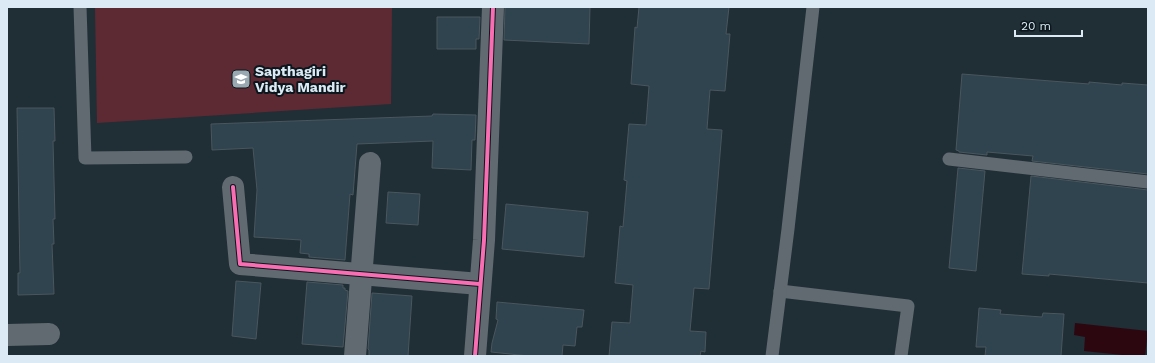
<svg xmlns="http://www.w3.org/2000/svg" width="1155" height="363" font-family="'Work Sans',sans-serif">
	<rect width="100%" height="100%" fill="#202e36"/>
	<!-- green -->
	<path fill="#5d2a33" d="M95,7H392L391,104L97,123Z"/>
	<!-- water -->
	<path fill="#2d0710" d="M1075,323L1148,331L1145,356H1132L1084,351L1085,337L1074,335Z"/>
	<!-- building -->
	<g fill="#2f444f" stroke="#4b565d">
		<path d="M505,7H590L589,44L504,40Z"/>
		<path d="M639,7H729L726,34H730L725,91L710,90L707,129L722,130L709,289L694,288L690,331L706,332L705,352L701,351L700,356H609L612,322L630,323L633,285L615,283L620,226L623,227L627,181L624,180L629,124L646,125L649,86L631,84L635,27L637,28Z"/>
		<path d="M437,17H480L479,39H476V49H437Z"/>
		<path d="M962,74L1089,84V82L1122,85V83L1148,85V174L1032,161L1033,156L987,152V155L959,152V151L956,150Z"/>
		<path d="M17,108H54L55,141H53L55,219H53L54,244H52L54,294L18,295V273H20Z"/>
		<path d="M433,114L476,115L475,140H472L471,170L432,168L433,141L357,144L353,195L350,194L345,260L309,257V254L300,253L301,240L254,237L257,190L253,148L212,150L211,124L432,116Z"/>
		<path d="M958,168L985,171L976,271L949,268Z"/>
		<path d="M1031,176L1148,190V283L1049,274V276L1022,274Z"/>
		<path d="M388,192L420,194L418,225L386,223Z"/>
		<path d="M506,204L588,212L584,257L502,249Z"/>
		<path d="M236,281L261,283L256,339L232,336Z"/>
		<path d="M307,282L343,285V288H345V290L348,291L343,347L302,344Z"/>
		<path d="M372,293L412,296L408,356H369V350L368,349Z"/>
		<path d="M497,302L584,310L582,327H577L575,346L563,345L562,356H529L491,352L492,343L498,320L496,319Z"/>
		<path d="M979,308L1001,310L1000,314L1042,317L1043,313L1064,314L1061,356H985L986,347H976Z"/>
	</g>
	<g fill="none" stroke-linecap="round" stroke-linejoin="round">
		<!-- lane -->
		<g stroke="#606a70" stroke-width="13">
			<path d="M80,7L85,158L186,157"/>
			<path d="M949,159L1148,182"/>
			<path d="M780,291L908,306L901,356"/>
			<path d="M772,356L788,229L813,7"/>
		</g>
		<!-- street -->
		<g stroke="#606a70" stroke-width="22">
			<path d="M233,187L240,264L480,284"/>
			<path d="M7,335L49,334"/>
			<path d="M355,356L370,163"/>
			<path d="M475,356L484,240L493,7"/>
		</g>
		<!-- cycleway casing -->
		<g stroke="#0c161d" stroke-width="6">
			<g id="cycleway">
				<path d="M233,187L240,264L480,284"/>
				<path d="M475,356L484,240L493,7"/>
			</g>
		</g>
		<!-- cycleway -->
		<use href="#cycleway" stroke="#f96db3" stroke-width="4"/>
	</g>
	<!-- icons -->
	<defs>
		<g id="school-square" transform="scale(1)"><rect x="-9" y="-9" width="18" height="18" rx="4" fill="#9aa8b2" stroke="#0c161d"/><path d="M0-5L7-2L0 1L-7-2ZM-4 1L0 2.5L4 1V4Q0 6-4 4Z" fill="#fff"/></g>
	</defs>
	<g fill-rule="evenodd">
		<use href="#school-square" x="241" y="79"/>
	</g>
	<g text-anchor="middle" stroke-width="4" stroke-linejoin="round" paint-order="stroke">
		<!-- poi labels -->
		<g font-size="14" font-weight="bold" fill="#dbeaf4" stroke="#0c161d" text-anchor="start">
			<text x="255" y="76">Sapthagiri<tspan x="255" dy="16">Vidya Mandir</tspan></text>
		</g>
	</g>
	<!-- border -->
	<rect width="1155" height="363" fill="none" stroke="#dbeaf4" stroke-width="16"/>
	<!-- scale -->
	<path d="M1015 30v6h67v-6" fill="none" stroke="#dbeaf4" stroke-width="2"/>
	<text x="1021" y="30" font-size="12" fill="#dbeaf4" stroke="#0c161d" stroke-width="3" paint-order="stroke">20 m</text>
</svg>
